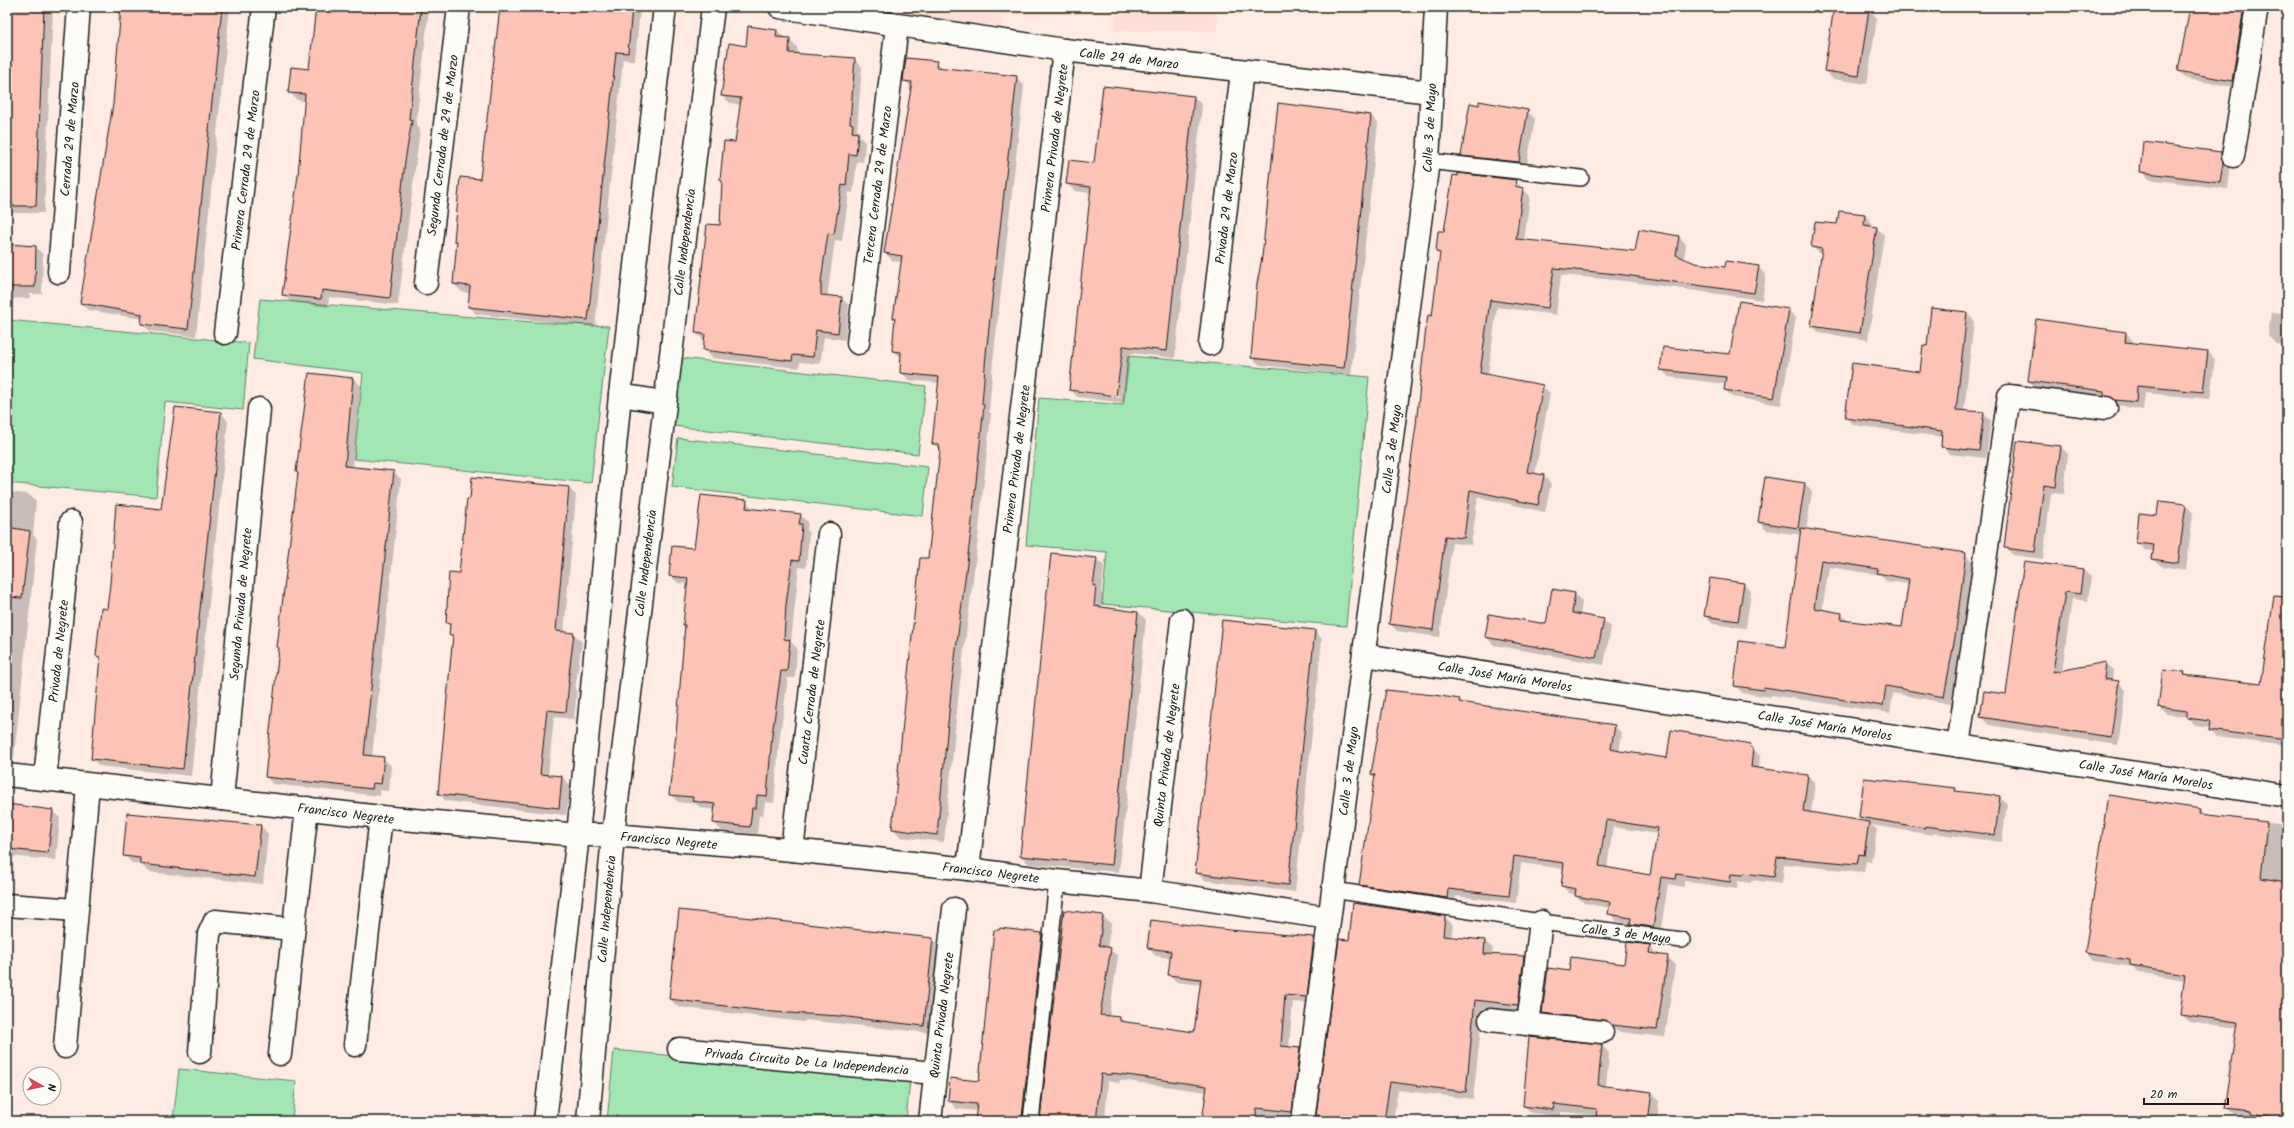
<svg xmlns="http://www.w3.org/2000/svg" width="2294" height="1128" font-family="Kalam,sans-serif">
	<rect width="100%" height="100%" fill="#fdebe4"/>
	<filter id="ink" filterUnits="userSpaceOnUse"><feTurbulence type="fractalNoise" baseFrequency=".025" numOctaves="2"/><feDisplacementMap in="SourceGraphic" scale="8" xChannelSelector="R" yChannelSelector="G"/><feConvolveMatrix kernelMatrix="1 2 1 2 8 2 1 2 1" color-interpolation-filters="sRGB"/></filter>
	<g filter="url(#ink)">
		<!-- built -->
		<path fill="#fddfd6" d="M864,7H1217V31H1115V14L1001,16L1002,26L917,17Z"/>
		<!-- green -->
		<g fill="#a2e7b3" stroke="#5f8268">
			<path d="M260,299L532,322L609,326L591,483L354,459L363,373L253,359Z"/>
			<path d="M7,320L249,343L243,410L165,402L156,497L7,483Z"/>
			<path d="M1128,356L1369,377L1346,626L1102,604L1107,552L1026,545L1039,398L1123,405Z"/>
			<path d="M681,358L926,386L918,454L673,426Z"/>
			<path d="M678,438L928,467L923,516L672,487Z"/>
			<path d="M614,1050L910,1079L906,1121H607Z"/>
			<path d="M179,1069L296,1081L292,1121H173Z"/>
		</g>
		<!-- shadow -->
		<g fill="#0003" fill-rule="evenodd">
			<path d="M10,7H53L44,213H11L7,209Z"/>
			<path d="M118,7H230L196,336L150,331L142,324L143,319L88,310L81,303L114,104L121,27L118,24Z"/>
			<path d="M317,7H429L416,125L420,129L398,305L329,297L328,307L291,302L283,295L299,175L306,101L297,100L289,92L310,70Z"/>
			<path d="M501,7H638L640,9L635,61L623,59L595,327L476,314L469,306L470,293L462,292L454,284L458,244L455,240L480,180Z"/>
			<path d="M1835,7L1869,10L1877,18L1867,84L1833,79L1825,71Z"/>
			<path d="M1893,7H1923L1922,11Z"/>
			<path d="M2191,7H2257L2240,88L2187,79L2179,71Z"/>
			<path d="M776,30L797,47V54L854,59L862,67L857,130L860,132V137L865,142L863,162L857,161L853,193L849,192L842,241L835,240L828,290V297L841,298L849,305L845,340L824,337L820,364L800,362L799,368L712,358L704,350L705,341L696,333L721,226L723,182L721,180L736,144L741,105L730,103L722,96L747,47Z"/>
			<path d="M936,62L944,69L1016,77L1024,85L993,362L989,412L991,413L978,539L959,690L944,842L901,837L893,829L929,559L940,450L933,443L939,383L909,380L901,372L902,358L893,351L896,319L894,317L902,262L893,261L885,253L912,88L904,80Z"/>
			<path d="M1103,88L1194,97L1202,105L1175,358L1131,353L1124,403L1078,397L1070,390L1092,193L1075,191L1067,184L1095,164ZM1077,390L1121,396V398L1077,392Z"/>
			<path d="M1527,111L1535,119L1526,169L1470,163L1462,155Z"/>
			<path d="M1371,116L1378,123L1351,375L1260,365L1252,358Z"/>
			<path d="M2221,153L2228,161L2230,171L2228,189L2148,179L2141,171Z"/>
			<path d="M1515,181L1530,196L1524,241L1636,252L1679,237L1686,244L1684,259L1695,264L1726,268L1758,267L1766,275L1762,300L1625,281L1561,275L1556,315L1497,307L1488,375L1542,386L1550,393L1535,474L1544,476L1551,484L1545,512L1478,497L1471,545L1452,543L1440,637L1397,631L1390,624L1433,317L1440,255L1437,252L1444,232Z"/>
			<path d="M1865,215L1872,223V227L1877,228L1884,235L1868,340L1820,333L1812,326L1822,255L1812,247L1838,225Z"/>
			<path d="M7,245L36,247L43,255L42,294H30V298L7,299Z"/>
			<path d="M2287,302V345L2276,344L2268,336L2271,312L2286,313Z"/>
			<path d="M1788,310L1796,318L1781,405L1732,397L1725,390L1726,384L1669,377L1661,369L1731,356Z"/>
			<path d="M1967,313L1974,320L1964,411L1983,413L1991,421L1986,458L1949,454L1942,446L1943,437L1854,425L1846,418L1921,373L1928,347Z"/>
			<path d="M2037,321L2126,333L2133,341V344L2208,352L2215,359L2210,399L2145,393L2143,410L2036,389L2029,381Z"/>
			<path d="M310,374L353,378L361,386L353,468L393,472L401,479L372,757L383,758L391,766L389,791L380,790V796L273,784L266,777L280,649L278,647L298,474L297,472Z"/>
			<path d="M221,413L228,421L191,776L99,766L92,758L101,660L97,656L162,510Z"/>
			<path d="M2061,447L2068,454L2064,494L2051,493L2043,559L2013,555L2005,547Z"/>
			<path d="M1805,484L1812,492L1806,530L1965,554L1973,562L1962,645L1951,704L1893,693L1890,713L1771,695V697L1743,693L1735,686L1786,648L1801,535L1766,530L1759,522ZM1829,567L1881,575L1886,581L1909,584L1903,629L1849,622L1842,614L1822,611Z"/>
			<path d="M568,488L576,495L564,633L574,634L582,642L575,689L577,690L574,719L554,717L548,776L562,777L570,785L566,815L446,801L439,794L454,638L450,634L451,627L447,623L460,574Z"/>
			<path d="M7,492L28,494L36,501L33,535L37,539L14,757L7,756Z"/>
			<path d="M746,501L754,510L800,515L808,522L807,530L809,533L806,568L799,567L791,642L797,648L795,678H788L779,743L774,803L765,802L763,816L759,815L757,834L722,831L714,823L716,810L701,808L696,804L678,802L670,794L677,734L686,627L684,625L688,584L678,583L670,576Z"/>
			<path d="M2186,505L2193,513L2186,570L2161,566L2153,559L2154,551L2144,550L2137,542L2157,516Z"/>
			<path d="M1096,559L1104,566L1101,593L1103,595L1102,608L1138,612L1146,620L1119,872L1029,864L1021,856Z"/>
			<path d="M2025,562L2083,570L2091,577L2088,601L2072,599L2062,671L2106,663L2113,670L2112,681L2118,682L2126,690L2118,745L1989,725L1981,717L2007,695Z"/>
			<path d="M1743,584L1751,591L1746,628L1713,624L1705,616Z"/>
			<path d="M1575,594L1582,602L1580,615L1603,620L1611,627L1604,665L1494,645L1486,637L1547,625Z"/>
			<path d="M2287,616V746L2217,737L2210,730V727L2195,725L2188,717L2167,714L2159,707L2184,673L2187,676L2261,685Z"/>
			<path d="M1315,631L1322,639L1295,892L1204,880L1196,872Z"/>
			<path d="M1459,700L1462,703L1614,726L1622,733L1619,752L1668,759L1750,745L1760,756L1759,769L1808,776L1815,783L1811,813L1866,822L1860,817L1955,789L1959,793L2000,797L2007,804L2002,842L1933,833V835L1871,825L1877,830L1871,862L1866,861L1864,872L1784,864L1782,884L1751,880V883L1738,881L1737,889L1684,881V887L1668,884L1660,934L1639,932L1631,924L1616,921L1609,913L1610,908L1584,903L1576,895L1569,893L1562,886L1564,869L1521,863L1516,903L1456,896L1455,906L1367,892L1360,884L1375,777L1372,774ZM1613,827L1658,834L1651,876L1607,868Z"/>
			<path d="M7,805L52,811L60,818L56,860L7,856Z"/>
			<path d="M2200,810L2207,816L2287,825V1121H2250V1117L2233,1115L2225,1108L2237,1028L2189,1021L2181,1014L2185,980L2138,972L2133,967L2093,961L2086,953Z"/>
			<path d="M261,826L268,834L263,884L148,872L141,864L132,863L124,855Z"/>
			<path d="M1354,905L1445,917L1453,925L1451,938L1485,941L1493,949L1492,955L1524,957L1531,965L1525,1012L1483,1008L1473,1099L1398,1090L1393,1121H1317L1340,940L1350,941Z"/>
			<path d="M1065,911L1103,916L1111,924L1107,948L1118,956L1109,1017L1120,1018L1125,1023L1194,1033L1201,985L1177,982L1169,974L1171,958L1156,956L1148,948L1229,931L1314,938L1322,945L1314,1004L1293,1002L1289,1048L1299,1049L1307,1057L1299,1121H1203L1207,1092L1120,1080L1119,1083L1108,1081L1105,1121H1040Z"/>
			<path d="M1042,934L1050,942L1030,1121H976L977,1111L957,1109L949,1101L980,1082Z"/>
			<path d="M932,939L940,946L931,1033L805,1020L804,1022L678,1007L670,999Z"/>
			<path d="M1650,946L1657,956L1667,957L1675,965L1665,1037L1620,1032L1612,1027L1551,1020L1543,1013L1570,972L1625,965Z"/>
			<path d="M1602,1045L1609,1053L1606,1087L1652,1093L1659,1101L1657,1121H1601L1597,1115L1561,1112V1117L1532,1113L1524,1106Z"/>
		</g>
		<!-- building -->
		<g fill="#fdc3b6" stroke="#1c1c1c" fill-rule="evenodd">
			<path d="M11,7H44L36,206H7V112Z"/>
			<path d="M121,7H222L188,329L141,324L142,314L80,303L113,104Z"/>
			<path d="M316,7H421L409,119L412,120L405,161L390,298L322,290L321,299L282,295L298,175L305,94L288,93L291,67L309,69Z"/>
			<path d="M500,7H632L628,53L616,52L588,320L468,307L470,286L453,284L457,241H454L460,177L480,179Z"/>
			<path d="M1834,7L1869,9L1859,76L1824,71Z"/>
			<path d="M2190,7H2244L2232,81L2178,71Z"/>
			<path d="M748,26L777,30L776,37L790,38L789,53L855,58L850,123L853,124L852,132L858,133L856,155L849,154L846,186L842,185L834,234L828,233L821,281V295L842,297L838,333L816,330L813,357L793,355L792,361L703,350L705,334L695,333L707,224L720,225L722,181L720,180L724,141L735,142L741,98L721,96L729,43L746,46Z"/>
			<path d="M906,58L937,61L936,67L1017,76L986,354L982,404L984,405L971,531L952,682L937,835L892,829L920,558H928L940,451L939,444H932L939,377L900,373L901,352L892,351L895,318H893L902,256L884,253L912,82L903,81Z"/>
			<path d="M1103,86L1194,96L1167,351L1123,346L1116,396L1069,390L1091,187L1066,184L1069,160L1094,163Z"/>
			<path d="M1479,101L1528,110L1519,162L1461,156L1470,103L1479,105Z"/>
			<path d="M1278,103L1371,115L1344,368L1251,358L1257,284L1262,257Z"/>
			<path d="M2143,142L2221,152L2223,163L2220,182L2140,172Z"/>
			<path d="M1458,173L1516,180L1515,186L1523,188L1516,239L1635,251L1639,229L1679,236L1676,255L1695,263L1725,267L1726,261L1759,266L1754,293L1617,274L1554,268L1548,308L1490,300L1480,373L1543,385L1527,472L1544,475L1538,505L1470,490L1464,538L1445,536L1433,630L1389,624L1416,425L1425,336L1428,315L1432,316L1440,253L1436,252L1438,231H1444L1453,175L1458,176Z"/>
			<path d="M1839,211L1865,214L1864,225L1877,227L1860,333L1811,326L1822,249L1811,247L1815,222L1837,224Z"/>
			<path d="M7,244L36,246L35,287H7Z"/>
			<path d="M1739,301L1789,309L1774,398L1724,390L1726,377L1660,370L1663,347L1730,354Z"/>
			<path d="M1931,308L1967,312L1956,410L1984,412L1979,451L1941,447L1942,431L1845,418L1852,363L1920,372L1923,345L1927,346Z"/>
			<path d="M2036,319L2126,332L2125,342L2208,351L2203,392L2137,386L2136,402L2115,400L2104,395V391L2028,381Z"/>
			<path d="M309,373L353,378L345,466L394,471L364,755L384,757L381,784L373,783L372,789L265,777L279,648L277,647L298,473L296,472Z"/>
			<path d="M175,407L221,412L183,769L91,759L100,657L96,656L101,608L107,609L110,584L116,504L161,509Z"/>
			<path d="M2017,441L2061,446L2056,487L2044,485L2035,552L2004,548Z"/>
			<path d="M472,477L569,487L556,631L574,633L568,682H569L566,712L547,710L540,774L562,776L559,808L438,794L453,635H449L450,624L446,623L449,572L459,573L467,499H470Z"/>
			<path d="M1765,477L1805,483L1798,528L1758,522Z"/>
			<path d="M701,495L747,500L746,508L801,514L799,524H802L799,561L792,560L786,605L784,639L790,640L787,671H781L772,735L767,796L757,795L756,808H752L750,827L713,823L715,804L692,801L693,797L669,795L676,734L685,625H683L688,578L669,576L672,546L694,548Z"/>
			<path d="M2159,501L2186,504L2178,563L2152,559L2154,545L2136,543L2139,513L2157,515Z"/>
			<path d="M7,527L30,531L22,598L7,597Z"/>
			<path d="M1801,528L1966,553L1955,637L1944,697L1886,686L1883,706L1764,687L1763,690L1734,686L1739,641L1785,647ZM1821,560L1878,569L1877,573L1909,579L1902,627L1841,620L1842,613L1814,608Z"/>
			<path d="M1051,553L1097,558L1093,586H1096L1094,606L1138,612L1112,865L1020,856Z"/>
			<path d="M2024,561L2083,569L2080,594L2065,592L2053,672L2106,662L2104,679L2119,681L2111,737L1980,717L1984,691L2006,694Z"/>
			<path d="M1710,578L1744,583L1738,621L1704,616Z"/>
			<path d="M1552,589L1575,593L1572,613L1604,619L1596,658L1485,637L1489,614L1546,624Z"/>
			<path d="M2274,596L2287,597V740L2209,730L2210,721L2187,718V711L2158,707L2163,670L2185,672L2184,675L2261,684Z"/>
			<path d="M1222,620L1315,630L1288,885L1195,873Z"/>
			<path d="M1386,690L1434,695L1460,699L1459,702L1615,725L1611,749L1620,751L1667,758L1671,730L1751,744L1750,747L1753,748L1751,767L1808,775L1803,811L1869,822L1864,855L1859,854L1857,864L1777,857L1774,877L1744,873L1743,875L1731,874L1730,882L1677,874L1676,879L1661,877L1653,927L1630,924L1631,918L1608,914L1610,902L1575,896L1576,889L1561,886L1564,863L1514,856L1509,896L1448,889L1447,898L1359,885L1375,775L1371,774ZM1606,820L1658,828L1650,875L1599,866Z"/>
			<path d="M1864,778L1956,788L1955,791L2000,796L1995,835L1925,826V828L1859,817Z"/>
			<path d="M2108,795L2201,809L2200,814L2267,822L2261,878L2287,882V1120L2250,1114V1111L2224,1108L2237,1022L2180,1014L2185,974L2130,965V960L2085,953Z"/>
			<path d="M7,804L53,810L48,853L7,849Z"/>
			<path d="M127,813L261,825L255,877L140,864V858L123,856Z"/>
			<path d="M1353,903L1445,916L1443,936L1485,940L1484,954L1524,956L1518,1005L1475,1000L1466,1092L1390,1082L1384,1121H1322L1323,1116L1316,1115L1339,939L1349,940Z"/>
			<path d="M679,910L933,938L924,1026L839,1016L773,1012L669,999Z"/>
			<path d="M1064,910L1103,915L1099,945L1111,948L1100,1015L1120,1017V1021L1194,1032L1201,979L1168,975L1171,951L1147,948L1151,920L1229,930L1314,937L1307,997L1285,995L1281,1046L1300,1048L1292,1112L1257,1108L1255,1121H1202L1207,1086L1112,1073V1075L1101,1074L1096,1121L1040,1119Z"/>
			<path d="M1000,928L1042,933L1022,1117H1020V1121H975L977,1104L948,1101L950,1078L979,1081L994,930H999Z"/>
			<path d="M1627,942L1650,945L1649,953L1668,956L1657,1030L1612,1025L1603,1020L1542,1013L1548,968L1569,971L1571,957L1624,964Z"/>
			<path d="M1529,1037L1602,1044L1598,1085L1652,1092L1648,1121L1596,1117L1597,1109L1554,1104L1553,1110L1523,1106Z"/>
		</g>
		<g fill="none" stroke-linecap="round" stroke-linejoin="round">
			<!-- service casing -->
			<g stroke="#1c1c1c" stroke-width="18">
				<g id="service">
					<path d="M1428,161L1581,178"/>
					<path d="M1333,890L1541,922L1682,940"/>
					<path d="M1031,1121L1057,881"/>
				</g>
			</g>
			<!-- minor casing -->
			<g stroke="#1c1c1c" stroke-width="25">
				<g id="minor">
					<path d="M780,7L1064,50L1431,92"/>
					<path d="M2233,156L2257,7"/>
					<path d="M59,272L79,7"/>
					<path d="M426,283L459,7"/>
					<path d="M225,333L264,7"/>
					<path d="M858,343L897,26"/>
					<path d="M1210,344L1242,71"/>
					<path d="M620,395L664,402"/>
					<path d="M1364,655L2287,796"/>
					<path d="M1958,746L2009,396L2106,408"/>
					<path d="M7,775L381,817L578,835H613L792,850L968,869L1057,881L1150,891L1329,918"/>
					<path d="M45,779L71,522"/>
					<path d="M222,799L259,409"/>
					<path d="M792,850L829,534"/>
					<path d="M968,869L1064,50"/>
					<path d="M1150,891L1182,620"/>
					<path d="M7,905L76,910"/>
					<path d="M1490,1020L1602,1032"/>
					<path d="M1528,1024L1541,922"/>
					<path d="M355,1045L381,817"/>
					<path d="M65,1047L88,785"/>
					<path d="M679,1049L934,1073"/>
					<path d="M200,1052L209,934L215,921L292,929"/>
					<path d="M280,1054L307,808"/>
					<path d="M545,1121L578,835L620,395L665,7"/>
					<path d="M588,1121L613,835L713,7"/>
					<path d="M930,1121L954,909"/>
					<path d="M1303,1121L1428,161L1436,7"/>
				</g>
			</g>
			<!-- service -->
			<use href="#service" stroke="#fdfcf7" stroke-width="15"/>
			<!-- minor -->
			<use href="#minor" stroke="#fdfcf7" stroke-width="22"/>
		</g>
	</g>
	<g text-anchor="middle" stroke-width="3" stroke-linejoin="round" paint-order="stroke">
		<!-- street labels -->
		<g font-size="13" fill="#1c1c1c" stroke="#fdfcf7">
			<text transform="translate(1129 58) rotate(7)" y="5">Calle 29 de Marzo</text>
			<text transform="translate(1429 128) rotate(-87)" y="5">Calle 3 de Mayo</text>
			<text transform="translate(1054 138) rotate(-83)" y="5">Primera Privada de Negrete</text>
			<text transform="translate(69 139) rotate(-85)" y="5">Cerrada 29 de Marzo</text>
			<text transform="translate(442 145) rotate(-83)" y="5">Segunda Cerrada de 29 de Marzo</text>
			<text transform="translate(245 170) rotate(-83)" y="5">Primera Cerrada 29 de Marzo</text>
			<text transform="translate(877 185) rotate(-83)" y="5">Tercera Cerrada 29 de Marzo</text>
			<text transform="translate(1226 208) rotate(-83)" y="5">Privada 29 de Marzo</text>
			<text transform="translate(684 242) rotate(-83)" y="5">Calle Independencia</text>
			<text transform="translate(1391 449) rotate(-83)" y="5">Calle 3 de Mayo</text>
			<text transform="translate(1016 459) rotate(-83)" y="5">Primera Privada de Negrete</text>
			<text transform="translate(645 563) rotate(-83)" y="5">Calle Independencia</text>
			<text transform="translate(240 604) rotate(-85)" y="5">Segunda Privada de Negrete</text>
			<text transform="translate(58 651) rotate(-84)" y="5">Privada de Negrete</text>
			<text transform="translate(1505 676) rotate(9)" y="5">Calle José María Morelos</text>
			<text transform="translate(811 692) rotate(-83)" y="5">Cuarta Cerrada de Negrete</text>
			<text transform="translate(1825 725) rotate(9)" y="5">Calle José María Morelos</text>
			<text transform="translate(1166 755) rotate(-83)" y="5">Quinta Privada de Negrete</text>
			<text transform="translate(1348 771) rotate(-83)" y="5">Calle 3 de Mayo</text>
			<text transform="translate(2146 774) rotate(9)" y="5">Calle José María Morelos</text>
			<text transform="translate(346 813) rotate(7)" y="5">Francisco Negrete</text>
			<text transform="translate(669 840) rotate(5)" y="5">Francisco Negrete</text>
			<text transform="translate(991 872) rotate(7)" y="5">Francisco Negrete</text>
			<text transform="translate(606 909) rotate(-85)" y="5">Calle Independencia</text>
			<text transform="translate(1626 933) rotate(7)" y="5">Calle 3 de Mayo</text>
			<text transform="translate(941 1015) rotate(-83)" y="5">Quinta Privada Negrete</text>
			<text transform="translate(807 1061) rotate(5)" y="5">Privada Circuito De La Independencia</text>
		</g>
	</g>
	<!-- margin -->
	<rect width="2294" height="1128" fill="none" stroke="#fdfcf7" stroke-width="24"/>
	<rect x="12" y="12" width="2270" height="1104" fill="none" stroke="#1c1c1c" stroke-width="1.5" filter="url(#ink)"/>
	<!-- north arrow -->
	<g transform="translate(42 1086) rotate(98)"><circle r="19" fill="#fdfcf7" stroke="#a3a29f"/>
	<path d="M0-3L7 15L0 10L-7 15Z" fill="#d1495b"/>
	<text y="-6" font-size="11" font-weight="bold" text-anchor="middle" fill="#1c1c1c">N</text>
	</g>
	<!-- scale -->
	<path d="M2144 1098v6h84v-6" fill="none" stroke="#1c1c1c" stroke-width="2"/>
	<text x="2150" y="1098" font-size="12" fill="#1c1c1c" stroke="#fdfcf7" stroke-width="3" paint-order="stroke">20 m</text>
</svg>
